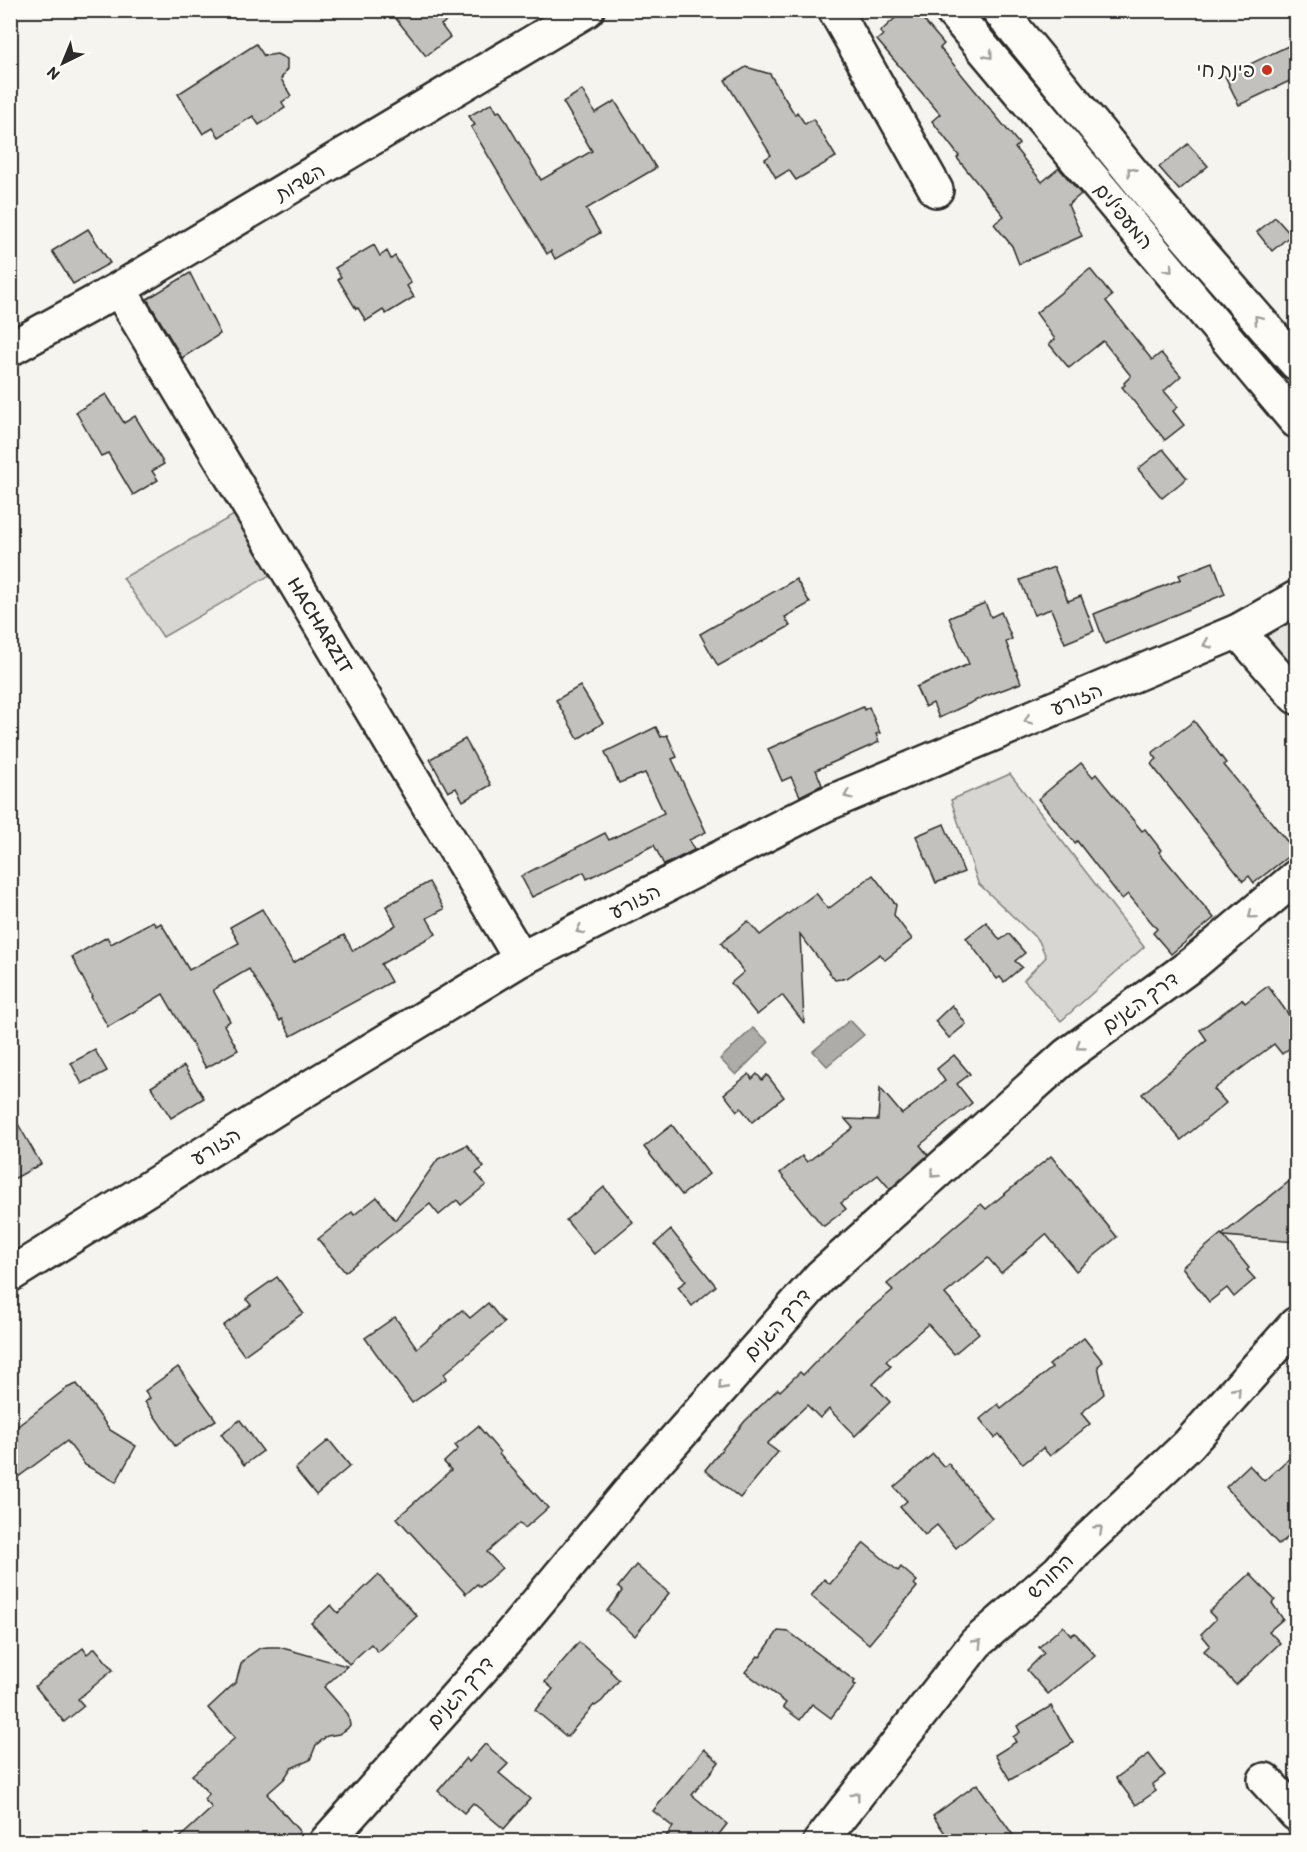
<svg xmlns="http://www.w3.org/2000/svg" width="1307" height="1852" font-family="Itim,'Playpen Sans Hebrew',sans-serif">
	<rect width="100%" height="100%" fill="#f5f4ef"/>
	<filter id="ink" filterUnits="userSpaceOnUse"><feTurbulence type="fractalNoise" baseFrequency=".0167" numOctaves="2"/><feDisplacementMap in="SourceGraphic" scale="12" xChannelSelector="R" yChannelSelector="G"/><feConvolveMatrix kernelMatrix="1 2 1 2 8 2 1 2 1" color-interpolation-filters="sRGB"/></filter>
	<g filter="url(#ink)">
		<!-- built -->
		<path fill="#e6e5e0" d="M1296,611V687L1253,637Z"/>
		<!-- green -->
		<g fill="#d7d6d2" stroke="#81807e" stroke-width="1.5">
			<path d="M241,511L279,570L163,637L123,578Z"/>
			<path d="M1010,774L1144,947L1061,1021L1024,980L1046,957L1039,941L978,883L951,800Z"/>
		</g>
		<!-- water -->
		<g fill="#adaca9" stroke="#797877" stroke-width="1.5">
			<path d="M850,1020L864,1035L827,1066L813,1051Z"/>
			<path d="M753,1028L769,1042L736,1075L720,1059Z"/>
		</g>
		<!-- building -->
		<g fill="#c2c1be" stroke="#2b2b2b" stroke-width="1.5">
			<path d="M389,10H461L441,25L450,37L426,56Z"/>
			<path d="M904,10H915L944,44L940,48L1019,144L1015,148L1042,182L1059,168L1081,194L1068,205L1082,236L1019,264L1012,246L994,224L1004,216L957,158L959,156L932,121L940,114L877,40L883,35L880,32Z"/>
			<path d="M256,44L264,56L277,54L287,59V69L281,79L291,96L282,102L285,108L259,125L253,116L219,137L213,128L203,134L178,94Z"/>
			<path d="M1288,46L1296,64V78L1239,105L1225,76Z"/>
			<path d="M746,67L770,74L795,115L797,112L805,124L813,119L836,157L796,180L789,170L776,178L765,159L771,155L725,80Z"/>
			<path d="M582,90L595,113L615,101L656,168L586,209L600,233L555,259L551,251L547,254L471,127L475,125L469,116L492,103L497,112L500,111L541,180L592,151L563,102Z"/>
			<path d="M1188,144L1208,166L1179,190L1159,167Z"/>
			<path d="M1275,217L1291,235L1272,251L1257,232Z"/>
			<path d="M88,229L110,263L73,284L52,251Z"/>
			<path d="M374,245L380,256L387,251L391,259L395,256L411,283L407,286L414,297L386,314L383,310L366,321L358,308L356,309L338,279L341,277L335,268Z"/>
			<path d="M1090,269L1112,296L1106,301L1152,360L1161,353L1181,376L1164,391L1178,407L1173,411L1184,425L1165,440L1122,387L1125,385L1124,383L1131,376L1103,341L1069,368L1049,344L1055,339L1036,313Z"/>
			<path d="M190,273L220,334L182,358L147,299Z"/>
			<path d="M106,394L124,423L135,416L164,464L152,471L158,480L133,495L108,453L101,456L76,412Z"/>
			<path d="M1163,449L1187,478L1162,498L1138,469Z"/>
			<path d="M1213,562L1225,594L1105,644L1094,614L1181,579L1179,575Z"/>
			<path d="M1054,567L1068,601L1081,596L1094,631L1065,643L1051,609L1034,615L1020,580Z"/>
			<path d="M796,579L810,603L785,617L790,626L718,666L700,634Z"/>
			<path d="M985,603L991,617L1001,612L1012,639L1006,642L1021,683L983,697L939,718L933,703L925,707L916,687L969,664L949,618Z"/>
			<path d="M580,686L603,723L578,739L556,700Z"/>
			<path d="M863,707L864,710L869,707L880,733L876,734L879,742L816,770L822,785L800,796L791,777L782,781L768,749Z"/>
			<path d="M1194,721L1226,763L1224,765L1295,851L1254,883L1249,876L1243,881L1151,764L1157,759L1152,753Z"/>
			<path d="M656,727L661,737L667,735L677,757L672,759L706,832L689,840L694,850L664,865L654,845L587,879L584,872L532,897L521,876L605,833L609,840L664,813L645,773L619,783L605,752Z"/>
			<path d="M465,739L491,785L463,801L456,788L448,792L430,759Z"/>
			<path d="M1081,763L1093,777L1096,774L1142,831L1145,829L1161,850L1159,852L1214,918L1171,954L1153,933L1157,929L1128,894L1122,899L1077,841L1075,843L1038,799Z"/>
			<path d="M944,824L964,872L936,883L916,836Z"/>
			<path d="M873,875L896,905L894,915L912,939L885,960L880,954L847,978L835,980L800,934L804,1023L782,995L757,1015L731,983L744,972L721,943L748,921L760,935L816,893L828,909Z"/>
			<path d="M429,882L444,909L427,918L436,934L381,964L391,982L291,1036L282,1019L280,1021L249,969L213,990L230,1021L224,1025L238,1050L206,1068L163,994L108,1027L91,997L92,996L72,957L107,937L111,944L153,921L156,926L161,923L189,970L239,943L230,927L262,909L293,963L344,935L353,951L396,925L386,906Z"/>
			<path d="M986,922L1000,940L1009,934L1025,953L1015,961L1022,967L1004,982L1000,977L997,979L966,938Z"/>
			<path d="M1268,986L1296,1025V1043L1282,1054L1274,1044L1214,1089L1226,1103L1181,1140L1142,1094L1207,1040L1200,1030L1242,999L1245,1003Z"/>
			<path d="M952,1005L966,1024L949,1038L935,1021Z"/>
			<path d="M95,1050L107,1071L82,1084L71,1063Z"/>
			<path d="M954,1055L970,1074L957,1084L972,1103L920,1145L928,1155L890,1189L878,1175L841,1203L846,1209L824,1226L821,1224L780,1173L802,1156L807,1162L853,1128L845,1119L878,1120L880,1088L902,1114L945,1081L937,1069Z"/>
			<path d="M184,1066L204,1098L171,1118L151,1087Z"/>
			<path d="M749,1074L752,1079L757,1074L762,1080L767,1075L784,1097L752,1122L741,1108L737,1111L724,1094Z"/>
			<path d="M10,1110L41,1164L10,1181Z"/>
			<path d="M672,1125L709,1174L682,1195L644,1147Z"/>
			<path d="M467,1145L484,1167L476,1173L486,1185L461,1205L457,1200L439,1215L430,1204L345,1272L318,1239L352,1212L354,1215L377,1197L395,1220L438,1159Z"/>
			<path d="M1051,1156L1117,1237L1076,1271L1046,1234L1001,1273L988,1258L945,1294L979,1333L954,1354L928,1324L886,1361L891,1366L873,1384L890,1402L855,1436L829,1409L820,1418L807,1405L767,1444L778,1452L740,1498L705,1470L745,1421L778,1389L780,1391L800,1372L803,1375L851,1325L893,1290L887,1284L981,1204L986,1209Z"/>
			<path d="M1296,1176V1242L1223,1236L1249,1268L1247,1270L1255,1279L1234,1297L1227,1288L1209,1302L1182,1267L1221,1234L1222,1235Z"/>
			<path d="M604,1187L633,1222L594,1254L566,1220Z"/>
			<path d="M671,1230L716,1286L692,1306L678,1287L686,1281L655,1244Z"/>
			<path d="M277,1277L303,1313L244,1355L223,1326L251,1305L246,1299Z"/>
			<path d="M488,1303L504,1323L444,1374L447,1378L412,1403L365,1338L395,1317L417,1348L462,1310L470,1318Z"/>
			<path d="M1084,1338L1103,1362L1098,1366L1104,1394L1081,1413L1090,1424L1050,1456L1043,1448L1023,1464L999,1434L995,1438L980,1419L998,1404L1001,1408L1052,1368L1049,1365Z"/>
			<path d="M178,1367L216,1420L175,1446L145,1402L150,1398L145,1391Z"/>
			<path d="M77,1384L110,1430L136,1446L116,1482L85,1465L67,1441L10,1483V1432L67,1388Z"/>
			<path d="M240,1420L263,1451L244,1465L221,1434Z"/>
			<path d="M478,1426L500,1452L499,1454L548,1508L525,1528L520,1523L487,1552L502,1568L480,1587L477,1584L466,1594L397,1518L451,1470L444,1462L458,1449L455,1445Z"/>
			<path d="M329,1440L350,1466L316,1495L295,1469Z"/>
			<path d="M1296,1452V1530L1279,1545L1226,1487L1249,1465L1264,1481Z"/>
			<path d="M933,1454L944,1467L948,1463L992,1518L956,1548L937,1525L925,1535L900,1507L907,1501L894,1487Z"/>
			<path d="M864,1543L898,1571L901,1567L917,1581L914,1584L917,1587L869,1644L811,1596L824,1579L830,1584Z"/>
			<path d="M636,1565L669,1593L635,1636L607,1611L622,1591L618,1587Z"/>
			<path d="M1250,1574L1275,1600L1272,1603L1283,1619L1269,1631L1280,1643L1236,1685L1204,1651L1210,1645L1201,1634L1216,1619L1209,1612Z"/>
			<path d="M378,1575L417,1616L378,1652L371,1644L349,1664L311,1623L331,1605L338,1613Z"/>
			<path d="M1063,1626L1071,1635L1075,1633L1095,1655L1048,1694L1027,1670L1044,1653L1039,1647Z"/>
			<path d="M778,1631L789,1632L855,1681L853,1684L856,1685L831,1718L812,1704L800,1720L783,1707L786,1703L745,1672L758,1656L760,1657Z"/>
			<path d="M579,1642L611,1670L610,1671L619,1680L602,1701L595,1706L594,1705L567,1737L535,1710L553,1689L545,1682Z"/>
			<path d="M268,1647H279L347,1666L324,1687L348,1714L350,1725L347,1729L339,1734L327,1736L316,1745L310,1760L291,1768L284,1779L267,1794L300,1832L289,1842H175L212,1808L204,1799L209,1794L192,1775L235,1738L208,1708L236,1682L241,1664L247,1657L260,1648Z"/>
			<path d="M83,1648L87,1654L95,1648L113,1670L78,1699L84,1706L64,1722L35,1686Z"/>
			<path d="M1051,1706L1073,1743L1010,1780L995,1755L1016,1742L1013,1737L1020,1732L1017,1726Z"/>
			<path d="M485,1744L508,1764L499,1773L530,1799L504,1829L473,1803L464,1813L438,1791L466,1758L469,1762Z"/>
			<path d="M704,1749L719,1762L692,1795L727,1824L713,1842H662L673,1827L653,1811Z"/>
			<path d="M1149,1754L1165,1775L1152,1785L1156,1791L1136,1805L1116,1778Z"/>
			<path d="M977,1784L1018,1842H951L933,1816Z"/>
		</g>
		<g fill="none" stroke-linecap="round" stroke-linejoin="round">
			<!-- minor casing -->
			<g stroke="#2b2b2b" stroke-width="38">
				<g id="minor">
					<path d="M835,10L936,190"/>
					<path d="M951,10L1296,421"/>
					<path d="M999,10L1152,197L1296,363"/>
					<path id="s1" d="M119,289L521,959"/>
					<path d="M10,349L119,289L587,10"/>
					<path d="M1238,631L1296,697"/>
					<path d="M10,1275L299,1094L521,959L824,805L1238,631L1296,598"/>
					<path d="M1265,1780L1296,1814"/>
					<path d="M326,1842L492,1657L635,1485L821,1276L1067,1055L1194,963L1296,877"/>
					<path d="M820,1842L976,1643L1059,1571L1079,1548L1188,1445L1296,1324"/>
				</g>
			</g>
			<!-- minor -->
			<use href="#minor" stroke="#fdfcf7" stroke-width="33"/>
		</g>
		<!-- one-way arrows -->
		<defs><path id="oneway-chevron" d="M-2-3.5L2.5 0L-2 3.5" fill="none" stroke-width="1.6" stroke-linecap="round" stroke-linejoin="round" transform="scale(1.5)"/></defs>
		<g stroke="#9e9e9b">
			<use href="#oneway-chevron" transform="translate(989 55) rotate(50)"/>
			<use href="#oneway-chevron" transform="translate(1131 171) rotate(-129)"/>
			<use href="#oneway-chevron" transform="translate(1169 269) rotate(50)"/>
			<use href="#oneway-chevron" transform="translate(1258 319) rotate(-131)"/>
			<use href="#oneway-chevron" transform="translate(1207 644) rotate(157)"/>
			<use href="#oneway-chevron" transform="translate(1028 720) rotate(157)"/>
			<use href="#oneway-chevron" transform="translate(848 795) rotate(157)"/>
			<use href="#oneway-chevron" transform="translate(1252 915) rotate(140)"/>
			<use href="#oneway-chevron" transform="translate(580 930) rotate(153)"/>
			<use href="#oneway-chevron" transform="translate(1080 1046) rotate(144)"/>
			<use href="#oneway-chevron" transform="translate(934 1174) rotate(138)"/>
			<use href="#oneway-chevron" transform="translate(722 1386) rotate(132)"/>
			<use href="#oneway-chevron" transform="translate(1237 1391) rotate(-48)"/>
			<use href="#oneway-chevron" transform="translate(1099 1529) rotate(-43)"/>
			<use href="#oneway-chevron" transform="translate(978 1643) rotate(-46)"/>
			<use href="#oneway-chevron" transform="translate(856 1796) rotate(-52)"/>
		</g>
	</g>
	<!-- markers -->
	<circle fill="#c8321e" stroke="#fdfcf7" stroke-width="2" cx="1267" cy="70" r="6"/>
	<g text-anchor="middle" stroke-width="4.5" stroke-linejoin="round" paint-order="stroke">
		<!-- poi labels -->
		<g font-size="20" fill="#2b2b2b" stroke="#fdfcf7" text-anchor="end">
			<text x="1255" y="77">פינת חי</text>
		</g>
		<!-- street labels -->
		<g font-size="20" fill="#2b2b2b" stroke="#fdfcf7">
			<text transform="translate(300 182) rotate(-31)" y="7">השדות</text>
			<text transform="translate(1124 216) rotate(50)" y="7">המעפילים</text>
			<text dy="7" stroke="none"><textPath href="#s1" startOffset="392">HACHARZIT</textPath></text>
			<text transform="translate(1077 699) rotate(-23)" y="7">הזורע</text>
			<text transform="translate(635 901) rotate(-27)" y="7">הזורע</text>
			<text transform="translate(1140 1002) rotate(-36)" y="7">דרך הגנים</text>
			<text transform="translate(216 1146) rotate(-32)" y="7">הזורע</text>
			<text transform="translate(777 1324) rotate(-48)" y="7">דרך הגנים</text>
			<text transform="translate(1050 1576) rotate(-44)" y="7">החורש</text>
			<text transform="translate(460 1692) rotate(-48)" y="7">דרך הגנים</text>
		</g>
	</g>
	<!-- margin -->
	<rect width="1307" height="1852" fill="none" stroke="#fdfcf7" stroke-width="36"/>
	<rect x="18" y="18" width="1271" height="1816" fill="none" stroke="#2b2b2b" stroke-width="2" filter="url(#ink)"/>
	<!-- north arrow -->
	<g transform="translate(63 63) rotate(223)" stroke="#fdfcf7" stroke-width="4.5" paint-order="stroke">
	<path d="M0-4.5L10 22L0 15L-10 22Z" fill="#2b2b2b"/>
	<text y="-9" font-size="16" font-weight="bold" text-anchor="middle" fill="#2b2b2b">N</text>
	</g>
</svg>
